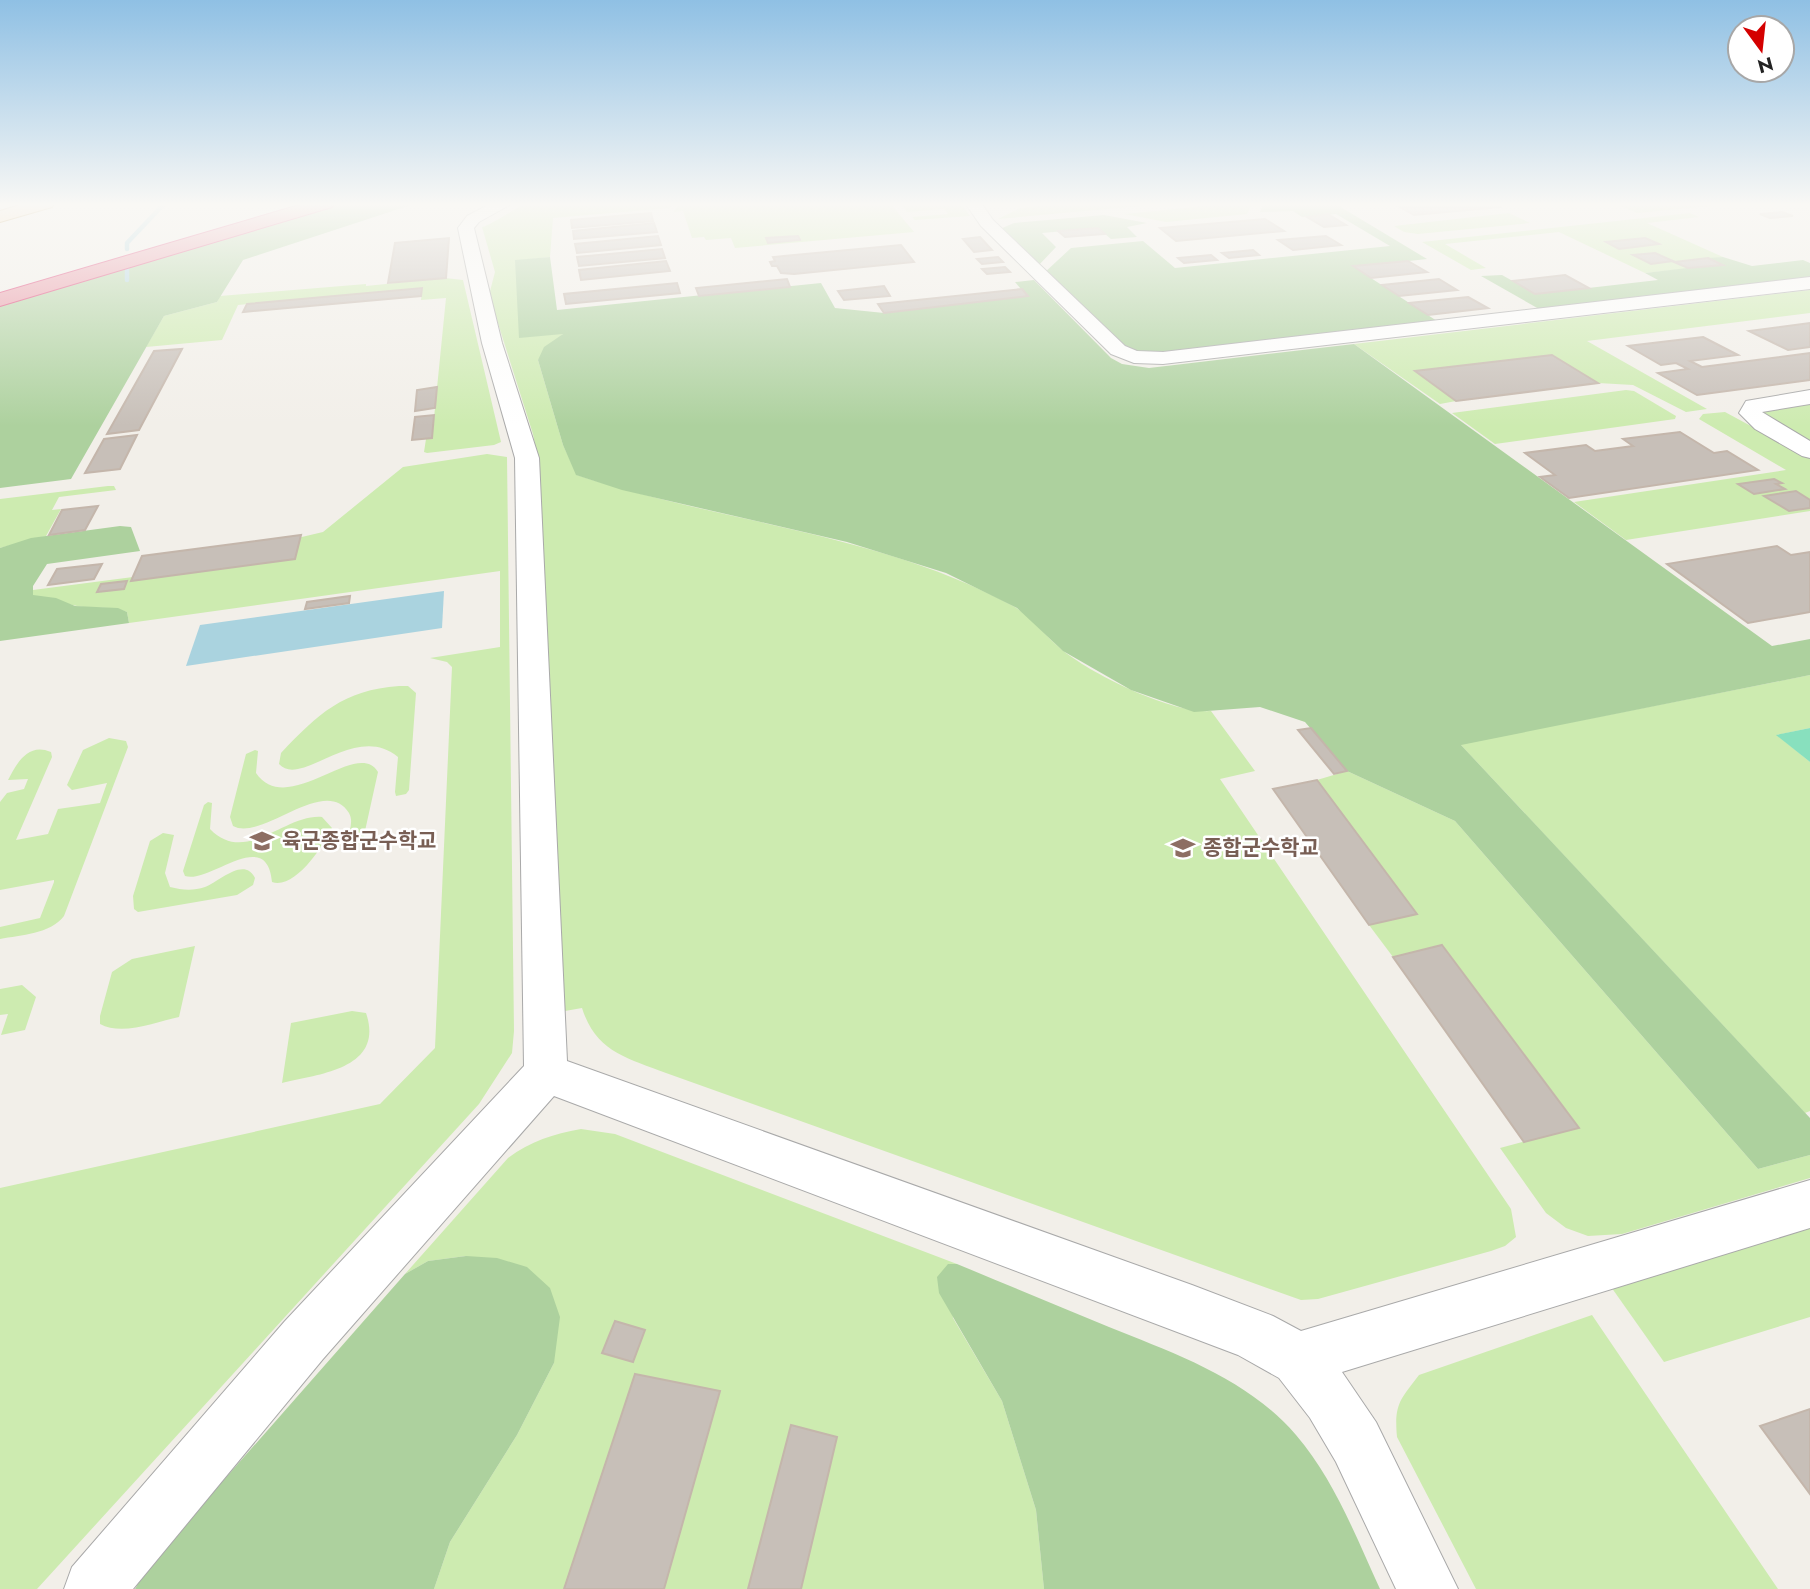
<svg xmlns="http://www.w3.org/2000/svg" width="1810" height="1589" font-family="Jost,'Noto Sans KR',sans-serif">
	<rect width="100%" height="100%" fill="#f2efe9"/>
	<!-- grass -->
	<g fill="#cdebb0">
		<path d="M527,203H674L670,208L553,218L550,257L515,261L564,333L538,360L563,445L577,475C721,523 878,532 1013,606C1031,616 1045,636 1061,649C1091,674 1172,714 1211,711L1255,771L1220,779L1511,1209L1516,1237L1505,1246L1491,1251L1318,1299L1301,1300L666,1073C627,1058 596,1052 582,1008L565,1011L537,456L533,434L489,295L495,272L482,227C490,226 515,208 527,203Z"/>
		<path d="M681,203H890L914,232L735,248L731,238L706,240L704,237L692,238L683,211L673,212Z"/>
		<path d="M900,203H961L970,216L915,220L912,217L948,214L944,209L907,212Z"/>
		<path d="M1075,203H1173L998,219L1020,208Z"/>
		<path d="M1235,203H1252L1247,214L1166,222L1124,214Z"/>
		<path d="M1613,203H1720L1722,205L1637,213Z"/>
		<path d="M1509,213L1530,223L1418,234L1404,232L1394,226Z"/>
		<path d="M1690,213L1699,217L1647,223L1723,257L1710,259L1723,265L1645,273L1559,232L1445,244L1486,268L1471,270L1422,242Z"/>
		<path d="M445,278L463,280L501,442L494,445L427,453L424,452L426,439L432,438L446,298L421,300L422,288L238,305L222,340L146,347L164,316L217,302L220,296L366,284V286Z"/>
		<path d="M1810,290V313L1587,341L1707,409L1686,412L1633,385L1598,383L1552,355L1416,371L1456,401L1440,404L1354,344Z"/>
		<path d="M1626,390L1634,391L1676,416L1675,419L1495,444L1452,413Z"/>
		<path d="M1810,404V444L1763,414L1765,411Z"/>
		<path d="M1725,412L1810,458V511L1626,540L1574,502L1786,470L1699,419L1703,414Z"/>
		<path d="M487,454L507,457L514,1031L512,1053L479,1104L37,1589H0V1188L380,1104L435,1048L452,667L447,662L430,658L500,647V571L129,623L127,612C111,605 94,610 77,606C62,603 49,597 33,596V590L133,577L323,532L403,467Z"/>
		<path d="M108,486H114L116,490L59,497L52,510L61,509L46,536L0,548V499Z"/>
		<path d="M1810,675V728L1777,735L1810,762V1111L1805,1113L1460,744Z"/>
		<path d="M399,686H408L416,693L409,790L406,794L396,796L395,792L398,757C355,721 301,789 279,764L281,753C318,714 343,690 399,686Z"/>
		<path d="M109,738L126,741L128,747L64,916C50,934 21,935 0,939V927L40,918L54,882V880L0,890V802L7,793L24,789L28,779L8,780C17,763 28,742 51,752L52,757L16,840L48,834L58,809L100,803L107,783L72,790L67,785L83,750Z"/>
		<path d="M255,750L258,751L256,773C288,819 357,737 378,772L363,840L359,844L349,845C346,834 355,824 349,813C325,774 262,842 233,826L230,817L246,754Z"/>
		<path d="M1347,771L1455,821L1758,1169L1810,1155V1178L1622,1234L1588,1236L1566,1228L1546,1213L1500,1148L1579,1127L1443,946L1393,957L1369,925L1417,914L1317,780Z"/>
		<path d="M208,802L212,803L210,829C246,866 284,814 322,817L332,828C324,845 295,890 272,882C267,825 210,884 185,876L183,871L204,805Z"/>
		<path d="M163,833L174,835L165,873L170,887C182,890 193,891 205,887C219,882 244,856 255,878L253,885L237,895L138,912L134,909L133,896L150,841Z"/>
		<path d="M195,946L179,1017C156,1022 122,1036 100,1024V1016L112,972L132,959Z"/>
		<path d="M22,985L36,997L25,1030L1,1035L8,1014L0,1015V989Z"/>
		<path d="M352,1011L366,1013C385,1069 319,1074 282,1083L291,1023Z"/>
		<path d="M581,1129L615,1134L957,1264H948L953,1318L1002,1401L1036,1510L1044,1589H434L450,1542L517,1435L554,1363L466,1256L428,1261L405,1274L508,1158C531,1141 553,1134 581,1129Z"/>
		<path d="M1810,1225V1317L1664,1362L1609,1284Z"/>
		<path d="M1592,1315L1778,1589H1476L1397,1437C1394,1404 1400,1400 1419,1375Z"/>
	</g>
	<!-- forest -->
	<g fill="#add19e">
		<path d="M334,203H417L243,260L217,302L164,316L71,479L0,488V303Z"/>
		<path d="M1264,203H1334L1427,259L1354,267L1437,321L1144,354L1124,348L1043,274L1071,248L1143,241L1175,268L1390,246L1336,214L1302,217L1293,211L1260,212Z"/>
		<path d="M1104,215L1147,223L1127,227L1137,237L1111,239L1098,228L1042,233L1056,247L1038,266L1000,229L1014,223Z"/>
		<path d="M550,257L557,310L821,283L835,308L884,313L1027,296L1015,282L1034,280L1111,358L1122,364L1149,368L1354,344L1772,646L1810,639V675L1461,745L1810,1118V1155L1758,1169L1455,821L1347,771L1305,722L1260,707L1194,712L1131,690L1063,651L1017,608L946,573L847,542L622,490L576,475L563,445L538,360L544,347L563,334L519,338L515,260Z"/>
		<path d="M1723,257L1752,266L1803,260L1810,263V280L1539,309L1481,276L1502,275L1536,294L1658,280L1645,273L1721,264L1708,258Z"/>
		<path d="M120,526L131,527L140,551L47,564L33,586V595L56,598L75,606L118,608L127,612L129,623L0,641V548L31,538Z"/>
		<path d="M466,1256L497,1258L527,1267L550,1288L560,1317L554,1363L517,1435L450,1542L434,1589H135L149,1565L405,1274L428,1261Z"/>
		<path d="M948,1264H957C1008,1285 1058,1306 1109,1327C1176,1354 1248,1379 1296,1435C1334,1479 1356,1537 1380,1589H1044L1036,1510L1002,1401L939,1293L937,1277Z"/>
	</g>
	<!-- pitch -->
	<path fill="#88e0be" d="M1810,728V762L1776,735Z"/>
	<!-- water -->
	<path fill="#aad3df" d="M444,591L442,628L186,666L200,625Z"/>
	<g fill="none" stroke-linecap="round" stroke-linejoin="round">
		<!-- stream -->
		<g stroke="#aad3df" stroke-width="4.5">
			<path d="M127,249V243L165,203"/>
			<path d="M127,267V280"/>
		</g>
	</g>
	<!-- building -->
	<g fill="#c7bfb8" stroke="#c4b6ab" stroke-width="2">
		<path d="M1393,203H1493L1500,207L1414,215Z"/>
		<path d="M1782,212L1793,216L1770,218L1760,214Z"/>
		<path d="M651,213L653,221L572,228L571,220Z"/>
		<path d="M1328,214L1346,225L1324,227L1307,217Z"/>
		<path d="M1265,219L1284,231L1176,241L1160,228Z"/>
		<path d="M654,223L657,232L574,239L573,231Z"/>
		<path d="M1098,228L1105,234L1065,237L1058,231Z"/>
		<path d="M658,236L661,245L577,253L575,244Z"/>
		<path d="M798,236L800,240L768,243L766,238Z"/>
		<path d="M1326,236L1341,245L1293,250L1278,240Z"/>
		<path d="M980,237L992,250L974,252L963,239Z"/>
		<path d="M449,238L446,278L388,283L395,243Z"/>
		<path d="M1645,238L1659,244L1619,249L1606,242Z"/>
		<path d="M901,245L914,262L794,274L781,273L777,266H772L770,262L775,261L773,257Z"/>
		<path d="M662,249L665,258L579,266L577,257Z"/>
		<path d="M1253,250L1259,255L1229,258L1222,253Z"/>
		<path d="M1655,253L1673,261L1651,264L1633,255Z"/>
		<path d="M1211,255L1217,260L1184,263L1178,258Z"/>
		<path d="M998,257L1003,262L982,264L977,259Z"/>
		<path d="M1708,258L1723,265L1688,268L1674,262Z"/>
		<path d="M666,261L670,271L581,280L579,270Z"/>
		<path d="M1408,261L1427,272L1371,278L1353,266Z"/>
		<path d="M1005,267L1010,272L987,274L982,269Z"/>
		<path d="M1565,275L1589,288L1535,294L1513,281Z"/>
		<path d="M787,279L790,287L699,296L696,288Z"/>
		<path d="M1439,279L1457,290L1399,296L1382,285Z"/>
		<path d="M677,283L680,293L566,304L564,294Z"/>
		<path d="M884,286L890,296L844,300L838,291Z"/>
		<path d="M422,288L421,296L243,312L247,304Z"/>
		<path d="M1022,289L1028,296L884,313L878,304Z"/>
		<path d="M1468,297L1488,308L1428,315L1409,303Z"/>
		<path d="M1810,323V347L1788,350L1749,331Z"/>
		<path d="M1703,337L1738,355L1690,361L1702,367L1810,353V380L1697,395L1658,373L1688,369L1676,363L1661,365L1628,346Z"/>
		<path d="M182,349L139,430L107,434L154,351Z"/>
		<path d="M1552,355L1598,383L1456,401L1415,371Z"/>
		<path d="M437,387L435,408L415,411L417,390Z"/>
		<path d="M434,415L432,438L412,440L415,417Z"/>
		<path d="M1680,432L1714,453L1727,451L1758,470L1569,498L1540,477L1555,475L1525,453L1586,445L1595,451L1633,446L1623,439Z"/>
		<path d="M137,435L120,469L85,473L104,439Z"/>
		<path d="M1774,479L1782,483L1776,484L1785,489L1754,494L1738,484Z"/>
		<path d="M1796,491L1810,500V508L1789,511L1764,496Z"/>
		<path d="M98,506L85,530L49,535L62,510Z"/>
		<path d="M301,535L295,559L131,581L142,556Z"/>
		<path d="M1777,546L1791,555L1810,552V612L1748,623L1667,564Z"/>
		<path d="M102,564L94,579L48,585L57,569Z"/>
		<path d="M127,581L124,589L97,592L101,584Z"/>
		<path d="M350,596L349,603L305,609L307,602Z"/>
		<path d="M1311,728L1347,771L1334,774L1298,730Z"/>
		<path d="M1317,780L1417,914L1369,925L1273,789Z"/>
		<path d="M1442,945L1579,1128L1524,1142L1393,957Z"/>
		<path d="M615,1321L645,1330L633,1362L602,1353Z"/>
		<path d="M635,1374L720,1391L664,1589H564Z"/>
		<path d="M1810,1409V1494L1760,1426Z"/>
		<path d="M791,1425L837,1437L801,1589H748Z"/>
	</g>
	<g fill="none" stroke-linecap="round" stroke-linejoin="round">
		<!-- minor casing -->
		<g stroke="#a9a9a9" stroke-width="2">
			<g id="minor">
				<path d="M492,203H513L479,222L474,228L502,343L539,458L567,1061L1192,1285L1273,1316L1301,1331L1810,1180V1228L1342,1372L1376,1422L1458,1589H1396L1336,1462L1310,1418L1279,1378L1238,1355L554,1096L323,1359L133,1589H64L72,1567L285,1321L524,1066L515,458L482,343L458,228L467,216Z"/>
				<path d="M965,203H981L993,220L1125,346L1137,351L1163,352L1810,277V289L1163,364L1134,363L1111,354L981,226Z"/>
				<path d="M1810,390V404L1762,412L1810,441V458L1802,456L1755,429L1739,413L1746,401Z"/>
			</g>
		</g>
		<!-- major casing -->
		<g stroke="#a06b00" stroke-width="2">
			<path id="major" d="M26,203H54L52,207L0,222V211Z"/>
		</g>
		<!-- highway casing -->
		<g stroke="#dc2a67" stroke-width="2">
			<path id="highway" d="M306,203H334L332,207L0,306V293Z"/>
		</g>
		<!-- minor -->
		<use href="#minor" fill="#fff" fill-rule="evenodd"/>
		<!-- major -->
		<use href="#major" fill="#fcd6a4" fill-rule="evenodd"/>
		<!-- highway -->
		<use href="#highway" fill="#e892a2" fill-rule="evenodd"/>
	</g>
	<!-- sky -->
	<linearGradient id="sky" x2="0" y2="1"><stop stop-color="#8fc0e4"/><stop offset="0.48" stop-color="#f9f8f5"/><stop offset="1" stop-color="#f9f8f5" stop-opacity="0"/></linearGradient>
	<rect width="1810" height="426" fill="url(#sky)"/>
	<!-- icons -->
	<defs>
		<g id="university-bare" transform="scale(1.89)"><path d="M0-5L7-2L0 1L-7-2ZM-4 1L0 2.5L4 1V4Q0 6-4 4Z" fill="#8d6e63" stroke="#fff" stroke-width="2.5" paint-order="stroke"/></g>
	</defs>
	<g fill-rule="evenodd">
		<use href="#university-bare" x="262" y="841"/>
		<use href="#university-bare" x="1183" y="848"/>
	</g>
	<g text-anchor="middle" stroke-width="5" stroke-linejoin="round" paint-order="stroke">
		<!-- education labels -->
		<g font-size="21" font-weight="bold" fill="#785e54" stroke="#fff" text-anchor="start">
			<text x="282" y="848">육군종합군수학교</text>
			<text x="1203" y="855">종합군수학교</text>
		</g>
	</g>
	<!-- north arrow -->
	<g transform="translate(1761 49) rotate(165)"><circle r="33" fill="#ffffff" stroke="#a7a7a7" stroke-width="2"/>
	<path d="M0-5L12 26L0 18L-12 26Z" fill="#d40000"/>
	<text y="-10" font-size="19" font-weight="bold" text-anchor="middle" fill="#222222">N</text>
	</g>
</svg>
